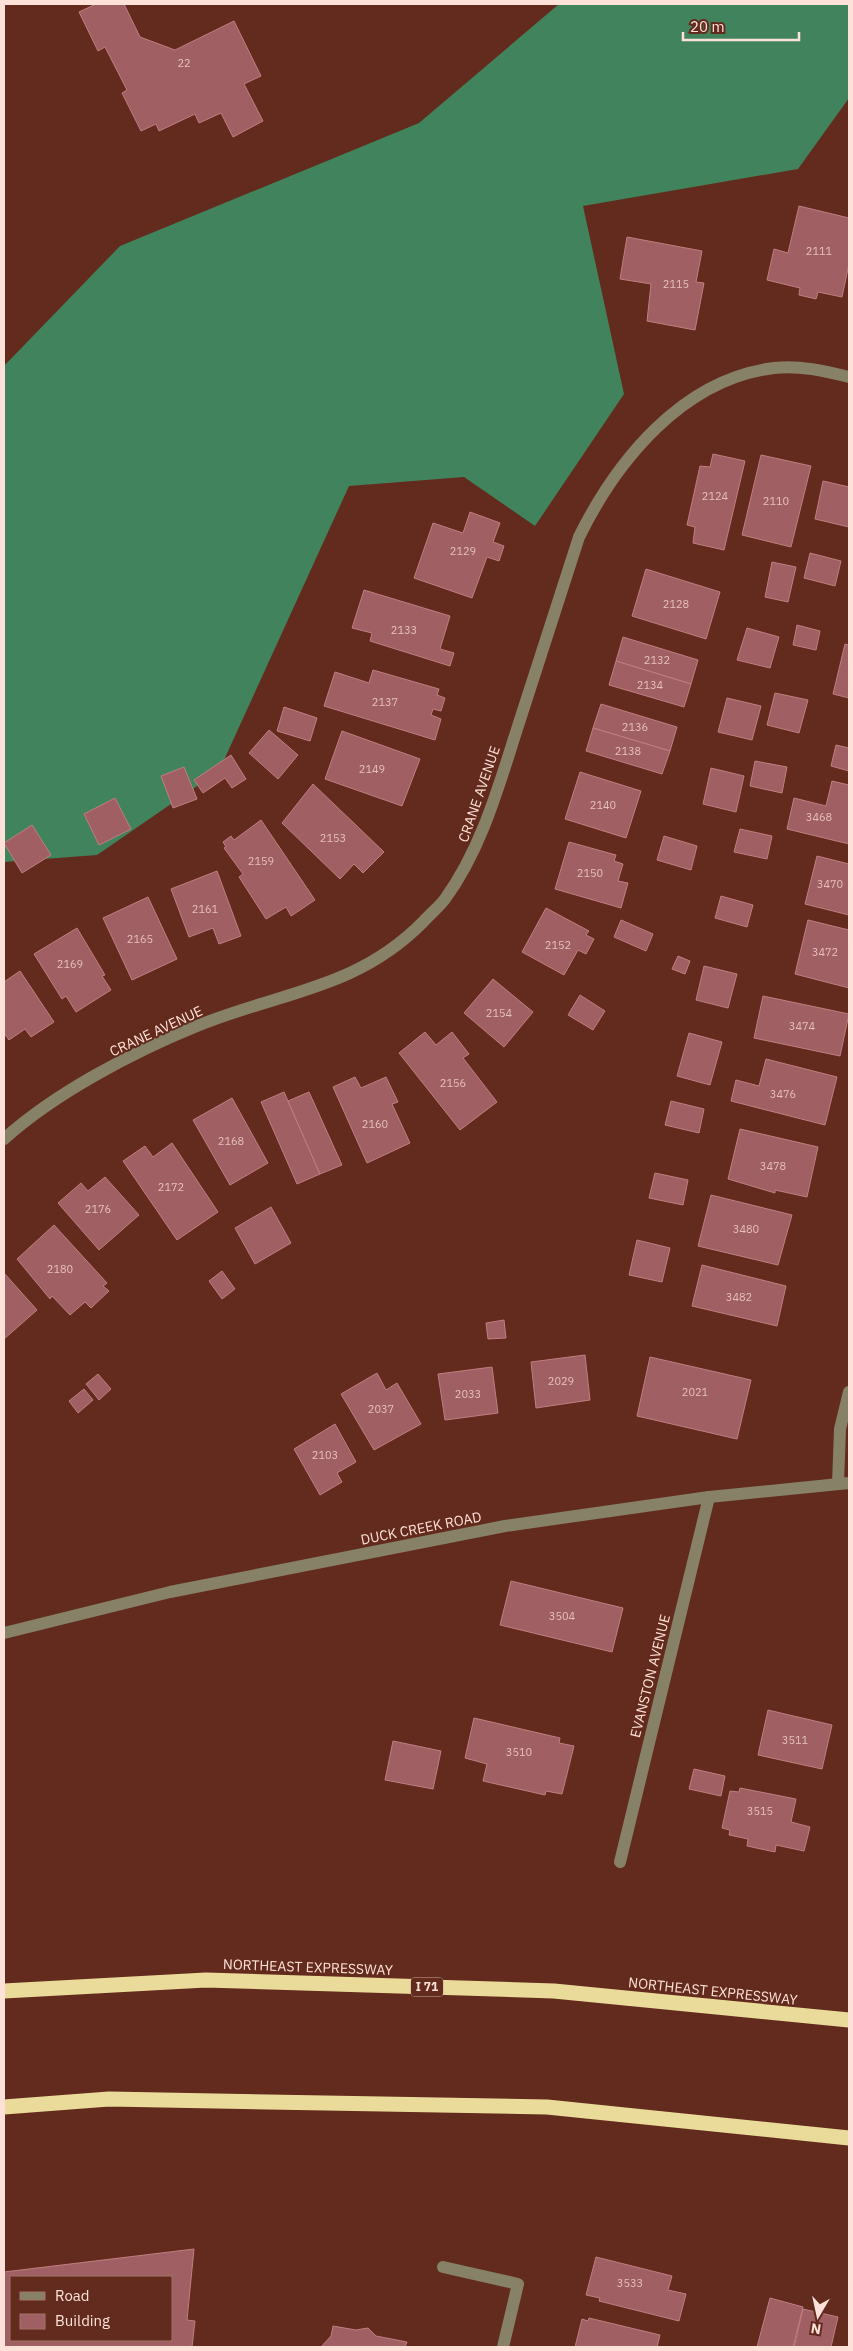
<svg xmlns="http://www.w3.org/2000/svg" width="853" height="2351" font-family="'IBM Plex Sans',sans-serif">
	<rect width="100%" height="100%" fill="#632b1d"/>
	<!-- forest -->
	<path fill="#40835c" d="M559,4H849V98L798,169L583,206L624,394L535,526L464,477L349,486L219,771L97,855L4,862V366L120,246L419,123Z"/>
	<!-- building -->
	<g fill="#a05f63" stroke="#c27e82" fill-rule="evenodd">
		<path d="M96,4H124L140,37L175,50L234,21L261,76L244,84L263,121L233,137L221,113L199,123L195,114L159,131L156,124L141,131L122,93L127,90L105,47L98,51L79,12Z"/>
		<path d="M799,206L849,218V264L842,297L818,292L816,299L799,295L800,288L767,280L774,249L788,253Z"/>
		<path d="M627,237L702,251L696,282L704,283L695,330L647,321L651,284L620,279Z"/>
		<path d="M713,454L745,461L724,550L693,543L695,527L687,525L700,466L710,467Z"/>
		<path d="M761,455L811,466L791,547L742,535Z"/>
		<path d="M823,481L849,487V527L815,519Z"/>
		<path d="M470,512L500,523L493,542L504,546L499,561L487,557L472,598L414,578L433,523L463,533Z"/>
		<path d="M810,553L841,561L835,586L804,578Z"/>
		<path d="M772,562L796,567L788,602L765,597Z"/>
		<path d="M646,569L720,592L706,639L632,616Z"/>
		<path d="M364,590L450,616L440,649L454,653L450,666L370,641L372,633L352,628Z"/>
		<path d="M797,625L820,631L816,650L793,645Z"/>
		<path d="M747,628L779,637L770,668L737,660Z"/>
		<path d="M623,637L698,660L691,684L616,661Z"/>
		<path d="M845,644L849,645V698L833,694Z"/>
		<path d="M616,661L691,684L684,707L609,685Z"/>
		<path d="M373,670L439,689L437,695L445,698L441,711L433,709L431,715L441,719L435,740L324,706L335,672L369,683Z"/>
		<path d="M775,693L808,700L799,733L767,725Z"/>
		<path d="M727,698L761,706L752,740L718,732Z"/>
		<path d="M601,704L677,727L670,751L593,728Z"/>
		<path d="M284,707L317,718L310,741L277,731Z"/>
		<path d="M593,728L670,751L662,774L586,751Z"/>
		<path d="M269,730L298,755L278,779L249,753Z"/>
		<path d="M342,731L420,759L402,806L325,779Z"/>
		<path d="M836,745L849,748V771L831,766Z"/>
		<path d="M231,755L246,779L232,788L225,778L203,793L194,780Z"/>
		<path d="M755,761L787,767L782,793L750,786Z"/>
		<path d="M184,767L197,799L173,808L161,776Z"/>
		<path d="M711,768L744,776L736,812L703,804Z"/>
		<path d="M580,772L641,791L626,838L565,819Z"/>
		<path d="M832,781L849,785V844L787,829L794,798L826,806Z"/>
		<path d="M313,784L384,852L363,873L354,864L340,879L282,823Z"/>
		<path d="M115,798L131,829L99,845L84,814Z"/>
		<path d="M261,820L315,900L291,916L286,907L266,919L239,877L243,874L224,848L226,847L223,842L231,836L234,840Z"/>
		<path d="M32,825L51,855L22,873L4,843Z"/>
		<path d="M740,829L772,836L767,859L734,852Z"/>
		<path d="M664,836L697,846L691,870L657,860Z"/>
		<path d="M569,842L616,855L614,861L623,864L618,881L628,883L621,908L555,889Z"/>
		<path d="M817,856L849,864V915L805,904Z"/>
		<path d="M217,871L241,936L219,944L213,928L189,937L171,889Z"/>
		<path d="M721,896L753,905L747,927L715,918Z"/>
		<path d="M148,897L177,959L132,980L103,918Z"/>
		<path d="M546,908L589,931L586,935L594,939L586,954L578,950L564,975L522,952Z"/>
		<path d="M621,920L653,934L646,951L614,937Z"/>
		<path d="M808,920L849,930V988L795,974Z"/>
		<path d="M77,928L105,975L102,976L111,990L76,1012L66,996L62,999L34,954Z"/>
		<path d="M678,956L690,961L685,974L672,969Z"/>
		<path d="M704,966L737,974L728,1008L696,1000Z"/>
		<path d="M20,971L54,1022L31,1037L25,1029L9,1040L4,1033V982Z"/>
		<path d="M493,979L533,1012L504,1047L464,1013Z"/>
		<path d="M580,995L605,1011L593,1030L568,1015Z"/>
		<path d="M763,996L849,1014L840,1056L754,1038Z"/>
		<path d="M425,1032L436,1045L452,1032L469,1054L463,1058L497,1102L460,1130L399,1053Z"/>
		<path d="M689,1033L722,1042L710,1085L677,1076Z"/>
		<path d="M766,1059L837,1077L825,1125L731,1101L736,1080L759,1086Z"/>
		<path d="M355,1077L361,1088L386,1077L398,1102L392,1104L410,1143L367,1163L333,1087Z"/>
		<path d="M284,1092L320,1174L297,1184L261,1102Z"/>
		<path d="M309,1092L342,1165L320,1174L288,1101Z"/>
		<path d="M232,1098L268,1163L230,1185L193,1120Z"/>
		<path d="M671,1101L704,1109L699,1133L665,1125Z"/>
		<path d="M740,1129L818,1147L807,1197L775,1190V1193L728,1179Z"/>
		<path d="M172,1143L218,1212L177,1240L123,1161L145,1146L153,1157Z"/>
		<path d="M655,1173L688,1180L683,1205L649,1198Z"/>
		<path d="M105,1177L139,1215L99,1250L58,1203L81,1183L88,1191Z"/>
		<path d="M711,1195L792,1215L778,1265L698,1246Z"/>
		<path d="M271,1207L291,1243L255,1264L235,1228Z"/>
		<path d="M54,1225L107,1283L103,1286L109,1291L91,1308L85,1302L70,1315L52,1296L50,1299L17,1259Z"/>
		<path d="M637,1240L670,1248L662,1282L629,1275Z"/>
		<path d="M702,1265L786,1286L777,1326L692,1306Z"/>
		<path d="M222,1271L235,1289L222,1299L209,1281Z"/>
		<path d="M4,1273L37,1310L4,1339Z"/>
		<path d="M504,1320L506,1338L488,1339L486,1323Z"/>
		<path d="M585,1355L590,1400L536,1408L531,1362Z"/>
		<path d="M650,1357L751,1380L737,1439L637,1416Z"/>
		<path d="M492,1367L498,1413L445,1420L438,1374Z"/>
		<path d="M377,1373L386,1390L397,1383L421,1424L374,1450L341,1394Z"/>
		<path d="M98,1374L111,1389L99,1400L86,1384Z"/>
		<path d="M84,1389L93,1400L78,1413L69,1401Z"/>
		<path d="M335,1424L356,1462L337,1473L342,1482L320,1495L294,1449Z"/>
		<path d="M511,1581L623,1608L612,1652L500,1625Z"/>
		<path d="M768,1710L832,1725L822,1769L758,1755Z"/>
		<path d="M474,1718L560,1738L559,1743L574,1746L562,1794L546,1791L545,1795L483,1781L487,1764L465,1758Z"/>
		<path d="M393,1741L441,1751L433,1789L385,1780Z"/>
		<path d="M694,1769L725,1776L721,1796L689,1789Z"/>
		<path d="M740,1788L796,1799L791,1822L810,1827L804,1851L776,1845L775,1852L747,1846L748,1839L729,1835L730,1830L722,1828L730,1791L739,1792Z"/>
		<path d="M194,2249L187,2320L195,2321L192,2347H4V2272ZM11,2277H171V2340H11Z"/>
		<path d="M596,2257L672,2276L668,2290L686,2294L679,2321L599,2301L600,2298L586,2295Z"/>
		<path d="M770,2298L803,2307L793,2347H757Z"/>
		<path d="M803,2309L838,2317L831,2347H794Z"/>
		<path d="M589,2318L660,2335L657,2347H575L582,2319L588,2321Z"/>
		<path d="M333,2326L356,2330L368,2328L376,2336L407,2342L405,2347H408H321L331,2336Z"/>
	</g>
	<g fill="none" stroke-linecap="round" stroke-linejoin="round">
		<!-- minor -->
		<g stroke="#878167" stroke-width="12">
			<path d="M4,1139C55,1093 133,1052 197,1026C279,992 356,990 423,922C430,914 439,907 445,899C482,848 499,785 518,726C538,663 559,600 579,537C617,460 683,379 774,368C799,365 825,371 849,377"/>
			<path d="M838,1484L840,1429L849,1392"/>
			<path d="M4,1633L170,1592L505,1526L709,1497L849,1483"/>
			<path d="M620,1862L709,1497"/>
			<path d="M443,2267L518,2284L503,2347"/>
		</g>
		<!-- highway -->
		<g stroke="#ebdb9a" stroke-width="15">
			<path d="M4,1991L206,1980L554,1991L849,2020"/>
			<path d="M4,2107L109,2099L547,2107L849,2138"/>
		</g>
	</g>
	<g text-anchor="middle" stroke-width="4" stroke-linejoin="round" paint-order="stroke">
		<!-- number labels -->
		<g font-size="11" fill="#e6c0bc">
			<text x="184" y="67">22</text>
			<text x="819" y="255">2111</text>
			<text x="676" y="288">2115</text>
			<text x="715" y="500">2124</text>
			<text x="776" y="505">2110</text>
			<text x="463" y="555">2129</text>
			<text x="676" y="608">2128</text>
			<text x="404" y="634">2133</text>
			<text x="657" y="664">2132</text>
			<text x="650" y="689">2134</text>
			<text x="385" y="706">2137</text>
			<text x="635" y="731">2136</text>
			<text x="628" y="755">2138</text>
			<text x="372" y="773">2149</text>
			<text x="603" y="809">2140</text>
			<text x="819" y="821">3468</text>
			<text x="333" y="842">2153</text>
			<text x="261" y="865">2159</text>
			<text x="590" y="877">2150</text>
			<text x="830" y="888">3470</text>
			<text x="205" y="913">2161</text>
			<text x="140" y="943">2165</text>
			<text x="558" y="949">2152</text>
			<text x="825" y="956">3472</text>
			<text x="70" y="968">2169</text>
			<text x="499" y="1017">2154</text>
			<text x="802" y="1030">3474</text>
			<text x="453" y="1087">2156</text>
			<text x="783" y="1098">3476</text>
			<text x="375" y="1128">2160</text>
			<text x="231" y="1145">2168</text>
			<text x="773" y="1170">3478</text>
			<text x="171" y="1191">2172</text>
			<text x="98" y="1213">2176</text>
			<text x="746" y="1233">3480</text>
			<text x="60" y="1273">2180</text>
			<text x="739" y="1301">3482</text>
			<text x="561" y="1385">2029</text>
			<text x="695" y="1396">2021</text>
			<text x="468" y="1398">2033</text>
			<text x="381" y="1413">2037</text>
			<text x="325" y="1459">2103</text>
			<text x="562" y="1620">3504</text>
			<text x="795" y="1744">3511</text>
			<text x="519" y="1756">3510</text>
			<text x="760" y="1815">3515</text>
			<text x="630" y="2287">3533</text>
		</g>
		<!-- shield labels -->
		<rect fill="#632b1d" stroke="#d0aaa1" stroke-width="1" x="411" y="1977.5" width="32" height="19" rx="4"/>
		<g font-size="12" font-weight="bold" fill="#fee1d9">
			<text x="427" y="1991">I 71</text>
		</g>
		<!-- street labels -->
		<g font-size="14" fill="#fee1d9" stroke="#632b1d">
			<text transform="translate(479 794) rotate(-71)" y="5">CRANE AVENUE</text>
			<text transform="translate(156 1031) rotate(-25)" y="5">CRANE AVENUE</text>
			<text transform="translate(421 1528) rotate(-11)" y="5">DUCK CREEK ROAD</text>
			<text transform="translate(650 1676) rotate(-76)" y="5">EVANSTON AVENUE</text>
			<text transform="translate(308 1967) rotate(2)" y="5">NORTHEAST EXPRESSWAY</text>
			<text transform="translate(713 1991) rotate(6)" y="5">NORTHEAST EXPRESSWAY</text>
		</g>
	</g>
	<!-- border -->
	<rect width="853" height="2351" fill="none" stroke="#fee1d9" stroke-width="10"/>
	<!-- legend -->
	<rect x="10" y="2276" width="162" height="65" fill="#632b1d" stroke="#a17468"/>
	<rect x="20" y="2292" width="25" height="8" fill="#878167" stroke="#a17468"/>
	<text x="55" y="2301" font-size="15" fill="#fee1d9">Road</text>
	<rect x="20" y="2314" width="25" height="15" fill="#a05f63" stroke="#a17468"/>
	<text x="55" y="2326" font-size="15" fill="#fee1d9">Building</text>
	<!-- north arrow -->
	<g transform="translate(818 2316) rotate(189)" stroke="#632b1d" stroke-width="4" paint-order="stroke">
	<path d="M0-4L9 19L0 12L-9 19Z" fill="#fee1d9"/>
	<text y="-8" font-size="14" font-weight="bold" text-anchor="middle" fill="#fee1d9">N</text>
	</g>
	<!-- scale -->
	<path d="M683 32v8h116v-8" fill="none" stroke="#fee1d9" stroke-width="2.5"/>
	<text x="690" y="32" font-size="15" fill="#fee1d9" stroke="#632b1d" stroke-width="4" paint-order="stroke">20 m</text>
</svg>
